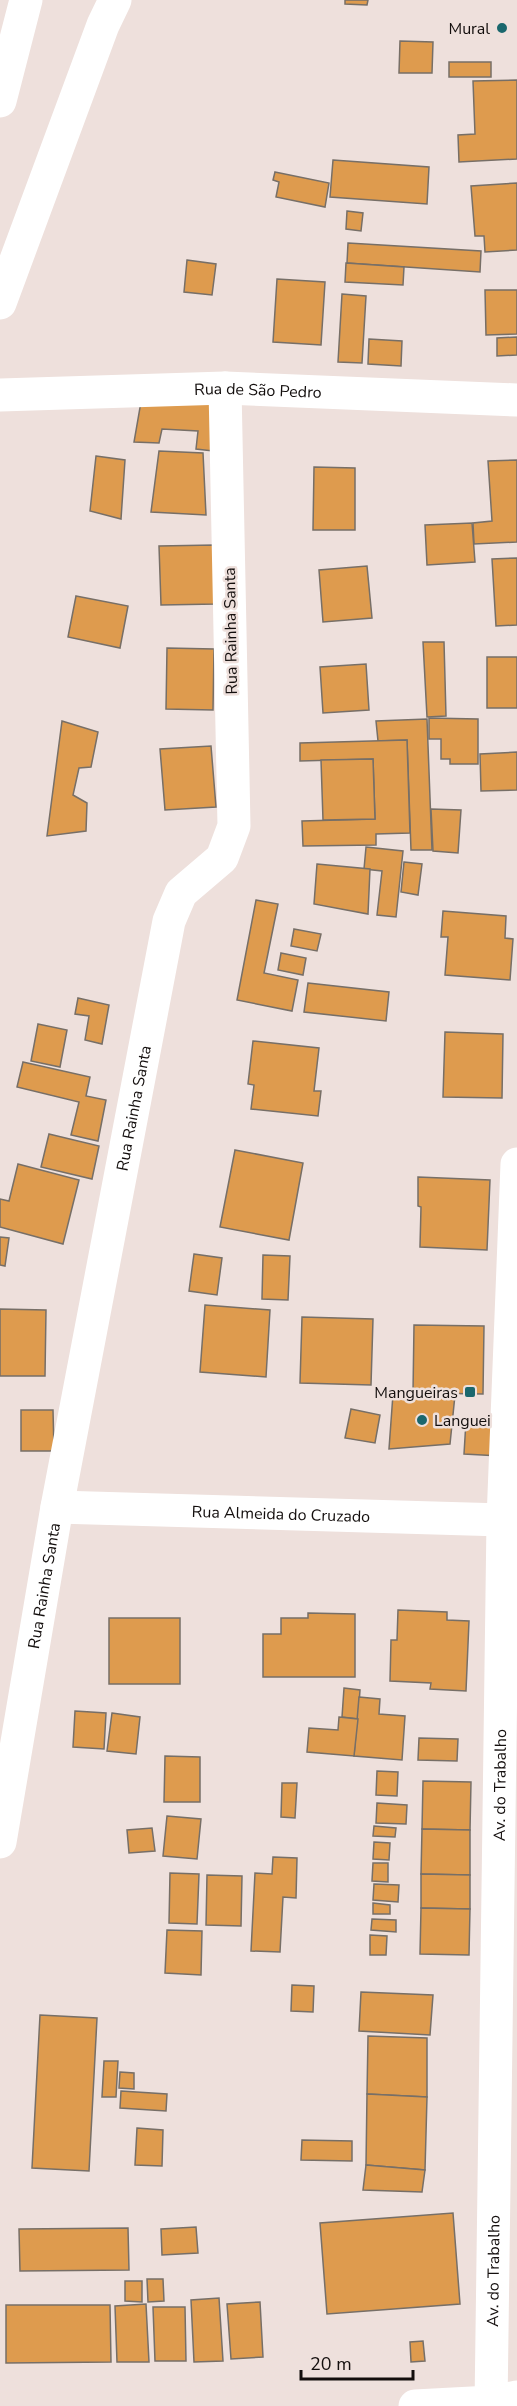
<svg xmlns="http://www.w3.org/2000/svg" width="517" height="2406" font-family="'Nunito Sans',sans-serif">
	<rect width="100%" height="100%" fill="#eee0dc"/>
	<!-- building -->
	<g fill="#de9b4e" stroke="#776f67" stroke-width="1.5">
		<path d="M345,0H368L367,5L345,4Z"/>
		<path d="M400,41L433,42L432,73H399Z"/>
		<rect x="449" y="62" width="42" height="15"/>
		<path d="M517,80V159L459,162L458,135L475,134L473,81Z"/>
		<path d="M333,160L429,167L427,204L330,197Z"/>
		<path d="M275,172L329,183L325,207L276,197L279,182L273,180Z"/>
		<path d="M517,183V250L485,252L484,236H475L471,186Z"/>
		<path d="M347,211L363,213L361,231L346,229Z"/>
		<path d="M348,243L481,251L480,272L347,263Z"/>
		<path d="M187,260L216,264L212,295L184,292Z"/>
		<path d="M346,263L404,267L403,285L345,282Z"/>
		<path d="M277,279L325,282L321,345L273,342Z"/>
		<path d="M485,290H517V334L486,335Z"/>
		<path d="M342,294L366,296L362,363L338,362Z"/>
		<path d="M517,337V355L497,356V338Z"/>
		<path d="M369,339L402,341L401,366L368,364Z"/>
		<path d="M142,396L216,401L213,451L196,449L198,431L162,429L159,443L134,442Z"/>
		<path d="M159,451L203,453L206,515L151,512Z"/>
		<path d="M96,456L125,460L121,519L90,511Z"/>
		<path d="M517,460V542L474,544L473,523L492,521L488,461Z"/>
		<path d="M314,467L355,468V530H313Z"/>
		<path d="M472,523L475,562L427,565L425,525Z"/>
		<path d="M214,545L216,604L161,605L159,546Z"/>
		<path d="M517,558V625L496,626L492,559Z"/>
		<path d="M367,566L372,618L323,622L319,570Z"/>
		<path d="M76,596L128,606L120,648L68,637Z"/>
		<path d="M423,642H444L446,716L427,717Z"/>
		<path d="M167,648L214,649L213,710L166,709Z"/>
		<rect x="487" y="657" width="30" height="51"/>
		<path d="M366,664L369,710L323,713L320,667Z"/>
		<path d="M429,718L478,719V764H450V759H441V739H429Z"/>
		<path d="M427,719L432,850H411L407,740L378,741L376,721Z"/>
		<path d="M62,721L98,732L91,767L79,768L73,795L87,803L86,831L47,836Z"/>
		<path d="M407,740L410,833L376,834V845L303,846L302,821L375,819L373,759L300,761V743Z"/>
		<path d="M211,746L216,807L165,810L160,749Z"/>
		<path d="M517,752V790L481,791L480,754Z"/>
		<path d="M373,759L375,819L323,820L321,760Z"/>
		<path d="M431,809L461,810L458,853L433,851Z"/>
		<path d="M366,847L403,851L396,917L377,915L382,871L364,869Z"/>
		<path d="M404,862L422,864L418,895L401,892Z"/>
		<path d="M317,864L370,869L368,914L314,904Z"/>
		<path d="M256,900L278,904L264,973L298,980L292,1011L237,1000Z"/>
		<path d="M443,911L506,916L505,938L513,939L510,980L445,975L448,937H441Z"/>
		<path d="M294,929L321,934L317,951L291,946Z"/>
		<path d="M281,953L306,958L303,975L278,970Z"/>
		<path d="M308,983L389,992L386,1021L304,1012Z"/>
		<path d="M78,998L109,1005L102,1044L85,1040L89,1016L75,1014Z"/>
		<path d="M38,1024L67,1030L60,1067L31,1061Z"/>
		<path d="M445,1032L503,1034L502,1098L443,1097Z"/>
		<path d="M253,1041L319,1048L314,1091H321L318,1116L251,1109L254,1085L248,1084Z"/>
		<path d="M23,1062L90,1077L86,1096L106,1100L98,1141L71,1135L79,1102L17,1087Z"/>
		<path d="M49,1134L99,1146L92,1179L41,1167Z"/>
		<path d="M235,1150L303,1163L289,1240L220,1227Z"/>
		<path d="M18,1164L79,1180L63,1244L0,1227V1199L9,1201Z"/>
		<path d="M418,1177L490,1180L487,1250L420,1247L421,1207L418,1206Z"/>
		<path d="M0,1237L9,1238L5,1266L0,1265Z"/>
		<path d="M194,1254L222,1258L217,1295L189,1291Z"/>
		<path d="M263,1255L290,1256L288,1300L262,1299Z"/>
		<path d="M205,1305L270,1310L266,1377L200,1372Z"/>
		<path d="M0,1309L46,1310L45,1376H0Z"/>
		<path d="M302,1317L373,1319L371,1385L300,1383Z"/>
		<path d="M414,1325L484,1326L483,1394L413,1393Z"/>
		<path d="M393,1394L455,1395L450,1444L389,1449Z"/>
		<path d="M351,1409L380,1415L375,1443L345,1438Z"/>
		<path d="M21,1410H53L54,1451H21Z"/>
		<path d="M466,1421L502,1423L500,1456L464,1454Z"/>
		<path d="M398,1610L447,1612V1620L469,1621L466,1691L430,1689L431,1683L390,1681L391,1640H397Z"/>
		<path d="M308,1613L355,1614V1677H263V1634H281V1618H308Z"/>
		<rect x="109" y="1618" width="71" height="66"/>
		<path d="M344,1688L360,1690L358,1719L342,1717Z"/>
		<path d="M359,1697L380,1699L379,1714L405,1716L402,1760L354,1756Z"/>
		<path d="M75,1711L106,1713L104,1749L73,1747Z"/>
		<path d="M112,1713L140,1717L136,1754L107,1751Z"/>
		<path d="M339,1717L358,1719L354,1756L307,1752L309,1728L338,1730Z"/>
		<path d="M419,1738L458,1739L457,1761L418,1760Z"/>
		<path d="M165,1756L200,1757V1802H164Z"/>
		<path d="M377,1771L398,1772L397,1796L376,1795Z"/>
		<path d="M423,1781L471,1782L470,1830L422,1829Z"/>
		<path d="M282,1783H297L295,1818L281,1817Z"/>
		<path d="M377,1803L407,1805L406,1824L376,1823Z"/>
		<path d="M167,1816L201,1819L197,1859L163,1856Z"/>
		<path d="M374,1826L396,1828L395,1837L373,1836Z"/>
		<path d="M152,1828L155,1851L129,1853L127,1830Z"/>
		<path d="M422,1829L470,1830V1875L421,1874Z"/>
		<path d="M374,1842L390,1843L389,1860L373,1859Z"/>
		<path d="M273,1857L297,1858L296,1898L283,1897L280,1952L251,1951L255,1873L272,1874Z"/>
		<path d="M373,1863H388V1882L372,1881Z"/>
		<path d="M170,1873L199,1874L197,1924L169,1923Z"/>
		<path d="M421,1874L470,1875V1909L421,1908Z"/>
		<path d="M207,1875L242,1876L241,1926L206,1925Z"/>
		<path d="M374,1884L399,1885L398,1902L373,1900Z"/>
		<path d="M373,1903L390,1905V1914H373Z"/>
		<path d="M421,1908L470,1909L469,1955L420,1954Z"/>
		<path d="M372,1919L396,1920V1932L371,1930Z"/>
		<path d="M167,1930L202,1931L201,1975L165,1973Z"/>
		<path d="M370,1935L387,1936L386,1955H370Z"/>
		<path d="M292,1985L314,1986L313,2012L291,2011Z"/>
		<path d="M361,1992L433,1995L430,2035L359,2031Z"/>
		<path d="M40,2015L97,2018L89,2171L32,2168Z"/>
		<path d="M368,2036L427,2038V2097L367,2094Z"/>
		<path d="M104,2061H118L116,2097H102Z"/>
		<path d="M120,2072L134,2073V2089L119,2088Z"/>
		<path d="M121,2091L167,2094L166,2111L120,2108Z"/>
		<path d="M367,2094L427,2097L425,2170L366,2165Z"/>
		<path d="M137,2128L163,2130L162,2166L135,2165Z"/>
		<path d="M302,2140L352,2141V2161L301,2160Z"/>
		<path d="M366,2165L425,2170L422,2192L363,2190Z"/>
		<path d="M453,2213L460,2304L327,2314L320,2223Z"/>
		<path d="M196,2227L198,2253L162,2255L161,2229Z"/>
		<path d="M128,2228L129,2270L20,2271L19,2229Z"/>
		<path d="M147,2279H163L164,2301L148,2302Z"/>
		<path d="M125,2281H142V2302L125,2301Z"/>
		<path d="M219,2298L223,2361L194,2362L191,2300Z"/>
		<path d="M260,2302L263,2357L231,2359L227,2304Z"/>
		<path d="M146,2304L149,2362H117L115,2306Z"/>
		<path d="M6,2305H110L111,2362L6,2363Z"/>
		<path d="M153,2307H185L186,2361H155Z"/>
		<path d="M423,2341L425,2361L411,2362L410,2342Z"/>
	</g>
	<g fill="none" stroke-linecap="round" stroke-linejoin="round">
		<!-- street -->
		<g stroke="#fff" stroke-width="33">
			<path id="s1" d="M0,395L225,388L517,400"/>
			<path id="s2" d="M57,1507L503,1520"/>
			<path id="s3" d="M0,1842L57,1507L169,921L181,893L222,858L234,826L225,388"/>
			<path d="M415,2406L491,2402L517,2397"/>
		</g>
		<!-- secondary -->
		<path stroke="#fff" stroke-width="33" id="s4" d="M491,2406L503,1520L517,1164"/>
		<!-- highway -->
		<g stroke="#fff" stroke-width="33">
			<path d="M0,101L26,0"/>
			<path d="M0,303L103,25L115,0"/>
		</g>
	</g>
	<!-- markers -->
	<g fill="#1a676d" stroke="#eee0dc" stroke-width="2">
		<circle cx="502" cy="28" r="6"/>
		<rect x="464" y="1386" width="12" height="12" rx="3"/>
		<circle cx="422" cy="1420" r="6"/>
	</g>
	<g text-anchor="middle" stroke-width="5" stroke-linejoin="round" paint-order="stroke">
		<!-- poi labels -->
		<g font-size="16" fill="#130e0d" stroke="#eee0dc" text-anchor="end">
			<text x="490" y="34">Mural</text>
			<text x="458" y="1398">Mangueiras</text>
			<text x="434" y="1426" text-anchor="start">Languei</text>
		</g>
		<!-- street labels -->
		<g font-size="16" fill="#130e0d" stroke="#eee0dc">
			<text dy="6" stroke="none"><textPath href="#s1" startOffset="258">Rua de São Pedro</textPath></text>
			<text transform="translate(230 631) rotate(-91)" y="6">Rua Rainha Santa</text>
			<text dy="6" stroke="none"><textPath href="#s3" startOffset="746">Rua Rainha Santa</textPath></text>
			<text dy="6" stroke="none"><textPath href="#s2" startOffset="224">Rua Almeida do Cruzado</textPath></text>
			<text dy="6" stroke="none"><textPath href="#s3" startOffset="260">Rua Rainha Santa</textPath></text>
			<text dy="6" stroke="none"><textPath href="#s4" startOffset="621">Av. do Trabalho</textPath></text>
			<text dy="6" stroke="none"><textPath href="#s4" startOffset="135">Av. do Trabalho</textPath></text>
		</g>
	</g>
	<!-- scale -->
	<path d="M301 2370v9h112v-9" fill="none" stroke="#130e0d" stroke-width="3"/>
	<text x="310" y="2370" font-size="18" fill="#130e0d" stroke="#eee0dc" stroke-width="4.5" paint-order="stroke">20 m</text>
</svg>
